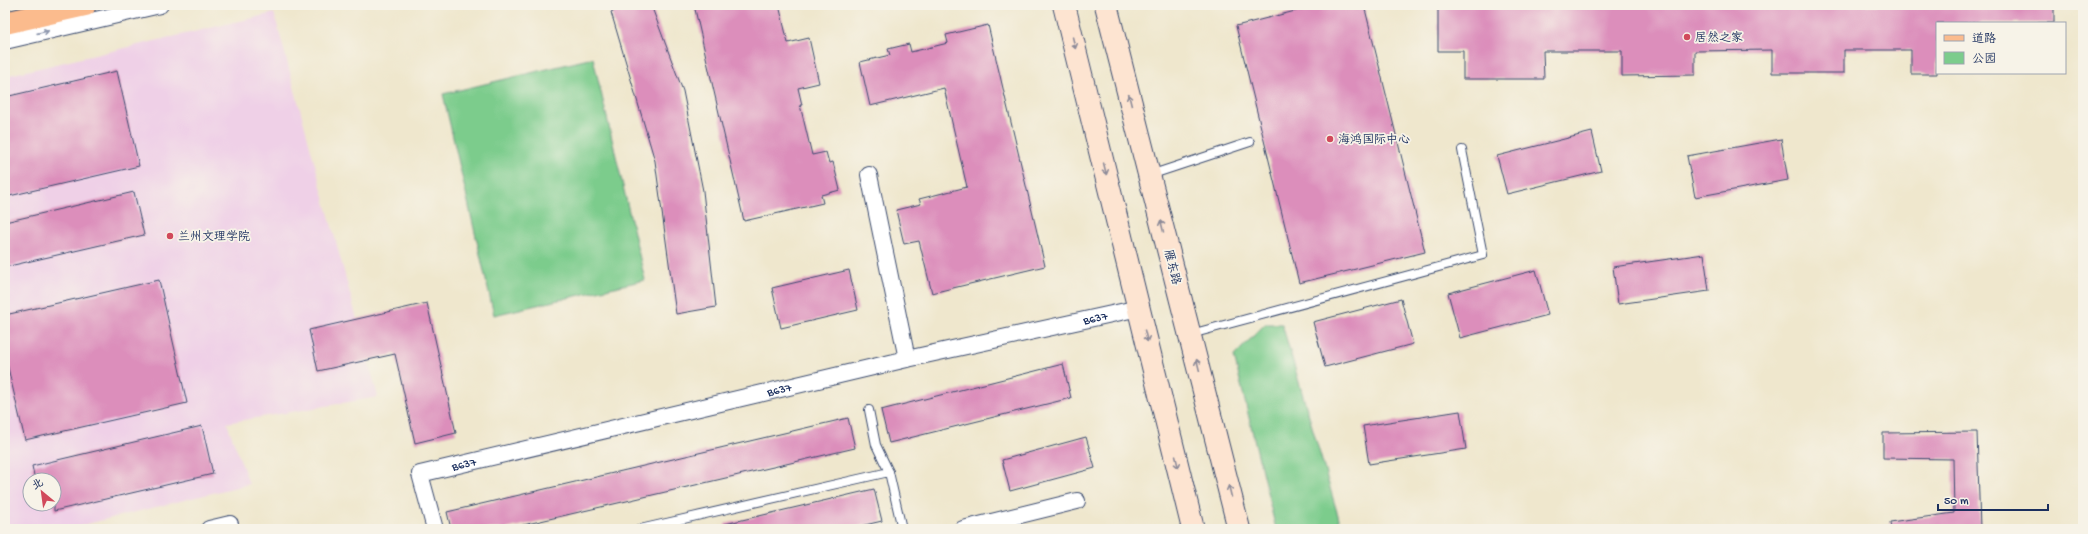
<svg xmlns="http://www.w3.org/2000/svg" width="2088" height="534" font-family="'Gochi Hand','LXGW WenKai TC',sans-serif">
	<rect width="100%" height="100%" fill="#f7f3e8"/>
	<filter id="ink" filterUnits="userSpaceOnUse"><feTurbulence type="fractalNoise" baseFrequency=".025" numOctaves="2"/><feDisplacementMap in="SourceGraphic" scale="8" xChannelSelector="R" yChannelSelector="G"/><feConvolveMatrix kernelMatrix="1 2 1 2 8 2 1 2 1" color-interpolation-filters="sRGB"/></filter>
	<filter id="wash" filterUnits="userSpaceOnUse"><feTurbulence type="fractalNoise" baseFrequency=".012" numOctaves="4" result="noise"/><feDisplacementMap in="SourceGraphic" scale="16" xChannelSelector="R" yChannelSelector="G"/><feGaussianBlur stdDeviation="0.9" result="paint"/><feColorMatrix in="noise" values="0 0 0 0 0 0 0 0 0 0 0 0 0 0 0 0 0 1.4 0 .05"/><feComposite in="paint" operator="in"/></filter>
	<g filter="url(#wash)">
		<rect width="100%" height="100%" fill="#efe7cd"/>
		<!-- built -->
		<path fill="#efd0e7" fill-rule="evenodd" d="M274,13L378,397L227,423L249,484L67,529H5V76ZM30,480H54V504H30Z"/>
		<!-- green -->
		<g fill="#7ccc8c" stroke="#4c7e75">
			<path d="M593,58L645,280L494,315L443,94Z"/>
			<path d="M1265,324H1282L1342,529H1276L1234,356Z"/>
		</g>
		<g id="blocks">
			<!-- building -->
			<g fill="#dc8ebb">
				<path d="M623,5H651L683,91L703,191L716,307L676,314L655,161L611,12Z"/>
				<path d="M694,5H767L768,8L779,5L788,43L809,38L819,83L798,88L802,105H800L812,155L826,152L829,163L833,162L840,190L821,195L823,203L744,221Z"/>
				<path d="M1319,5H1364L1425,252L1299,283L1236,26Z"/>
				<path d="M1438,5H2054V23H1937V74H1911V50H1844V73H1772V50L1695,51V75L1622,76V51H1543L1544,79H1463V51H1438Z"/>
				<path d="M988,25L1045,266L932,293L919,241L904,244L896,210L921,204L919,199L967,187L944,88L870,106L860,62L890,55L888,49L909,44L911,52L948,43L946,35Z"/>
				<path d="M117,71L139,166L5,197V97Z"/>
				<path d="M1592,132L1601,171L1507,194L1497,156Z"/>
				<path d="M1781,139L1788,180L1695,197L1687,156Z"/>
				<path d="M134,192L144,235L5,267V222Z"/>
				<path d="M1704,254L1709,291L1618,304L1613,267Z"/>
				<path d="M849,270L858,310L781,328L772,288Z"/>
				<path d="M1536,270L1548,315L1460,338L1448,293Z"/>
				<path d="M159,280L187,403L25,440L5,355V315Z"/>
				<path d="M1401,299L1413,344L1325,367L1313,322Z"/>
				<path d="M427,303L456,433L415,443L395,354L318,371L309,330Z"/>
				<path d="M1063,364L1071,398L889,443L881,410Z"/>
				<path d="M1460,411L1466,449L1369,464L1363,426Z"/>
				<path d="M848,418L855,448L506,529H451L447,512Z"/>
				<path d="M202,426L213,474L54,511V480H35L32,466Z"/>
				<path d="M1977,432L1980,529H1891L1890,522L1954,513L1953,459L1883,458V433Z"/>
				<path d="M1086,437L1095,468L1010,491L1002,460Z"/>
				<path d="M874,489L882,521L848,529H725V524Z"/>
			</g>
		</g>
	</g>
	<g filter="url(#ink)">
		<use href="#blocks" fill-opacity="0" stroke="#3b4b6f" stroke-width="1"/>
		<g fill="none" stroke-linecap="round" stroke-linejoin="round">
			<!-- lane casing -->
			<g stroke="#3b4b6f" stroke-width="10">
				<g id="lane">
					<path d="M1150,175L1250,142"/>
					<path d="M1191,334L1483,255L1462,150"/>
					<path d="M889,472L902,529"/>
					<path d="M640,529L889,472L876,445L869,410"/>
				</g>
			</g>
			<!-- street casing -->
			<g stroke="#3b4b6f" stroke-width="18">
				<g id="street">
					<path d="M5,41L160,5"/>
					<path d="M869,175L907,359"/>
					<path d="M209,529L230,524L231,529"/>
					<path id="s1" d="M435,529L420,474L907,359L1139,308"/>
					<path d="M963,529L1077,501"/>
				</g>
			</g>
			<!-- secondary casing -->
			<g stroke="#3b4b6f" stroke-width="24">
				<g id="secondary">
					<path d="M1064,5L1193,529"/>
					<path d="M1106,5L1239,529"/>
				</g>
			</g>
			<!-- primary casing -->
			<g stroke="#3b4b6f" stroke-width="24">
				<path id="primary" d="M5,23L85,5"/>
			</g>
			<!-- lane -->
			<use href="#lane" stroke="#fff" stroke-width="8"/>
			<!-- street -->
			<use href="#street" stroke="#fff" stroke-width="16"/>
			<!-- secondary -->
			<use href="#secondary" stroke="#fde4d1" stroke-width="22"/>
			<!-- primary -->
			<use href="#primary" stroke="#fbbb8d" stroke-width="22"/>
		</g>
		<!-- one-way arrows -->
		<defs><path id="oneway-shaft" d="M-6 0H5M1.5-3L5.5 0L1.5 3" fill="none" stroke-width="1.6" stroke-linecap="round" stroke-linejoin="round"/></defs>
		<use stroke="#8d97ae" href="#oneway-shaft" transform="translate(43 32) rotate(-13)"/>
		<g stroke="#8c8a98">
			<use href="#oneway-shaft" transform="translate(1074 43) rotate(76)"/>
			<use href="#oneway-shaft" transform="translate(1130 100) rotate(-104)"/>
			<use href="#oneway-shaft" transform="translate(1105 169) rotate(76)"/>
			<use href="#oneway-shaft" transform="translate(1162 226) rotate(-104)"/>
			<use href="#oneway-shaft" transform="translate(1146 336) rotate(76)"/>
			<use href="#oneway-shaft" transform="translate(1198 365) rotate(-104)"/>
			<use href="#oneway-shaft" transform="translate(1177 462) rotate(76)"/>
			<use href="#oneway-shaft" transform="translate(1230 491) rotate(-104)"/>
		</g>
	</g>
	<!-- markers -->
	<g fill="#d1495b" stroke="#f7f3e8" stroke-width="1.5">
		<circle cx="1687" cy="37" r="4"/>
		<circle cx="1330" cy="139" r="4"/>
		<circle cx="170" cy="236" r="4"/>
	</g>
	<g text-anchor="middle" stroke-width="3.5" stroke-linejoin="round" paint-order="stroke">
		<!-- poi labels -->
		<g font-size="12" fill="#1b2f5e" stroke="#f7f3e8" text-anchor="start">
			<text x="1695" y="41">居然之家</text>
			<text x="1338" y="143">海鸿国际中心</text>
			<text x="178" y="240">兰州文理学院</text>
		</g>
		<!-- street labels -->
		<g font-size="12" fill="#1b2f5e" stroke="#f7f3e8">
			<text transform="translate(1173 267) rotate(76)" y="4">雁东路</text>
			<text dy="4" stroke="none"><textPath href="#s1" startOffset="750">B637</textPath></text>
			<text dy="4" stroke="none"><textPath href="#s1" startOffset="426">B637</textPath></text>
			<text dy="4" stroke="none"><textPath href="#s1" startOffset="102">B637</textPath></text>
		</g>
	</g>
	<!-- margin -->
	<rect width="2088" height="534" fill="none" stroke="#f7f3e8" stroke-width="20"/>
	<!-- legend -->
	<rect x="1936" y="22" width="130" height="52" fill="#f7f3e8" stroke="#9fa5b1"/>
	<rect x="1944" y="35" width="20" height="6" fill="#fbbb8d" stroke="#9fa5b1"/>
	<text x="1972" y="42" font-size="12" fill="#1b2f5e">道路</text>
	<rect x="1944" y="52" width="20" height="12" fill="#7ccc8c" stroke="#9fa5b1"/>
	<text x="1972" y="62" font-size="12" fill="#1b2f5e">公园</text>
	<!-- north arrow -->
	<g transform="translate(42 492) rotate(331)"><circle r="19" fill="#f7f3e8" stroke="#9fa5b1"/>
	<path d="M0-3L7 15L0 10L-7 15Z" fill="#d1495b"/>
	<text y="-6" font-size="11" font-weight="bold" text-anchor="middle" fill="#1b2f5e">北</text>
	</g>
	<!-- scale -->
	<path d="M1938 504v6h110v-6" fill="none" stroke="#1b2f5e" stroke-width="2"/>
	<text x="1944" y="504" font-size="12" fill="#1b2f5e" stroke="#f7f3e8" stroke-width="3" paint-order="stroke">50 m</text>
</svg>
